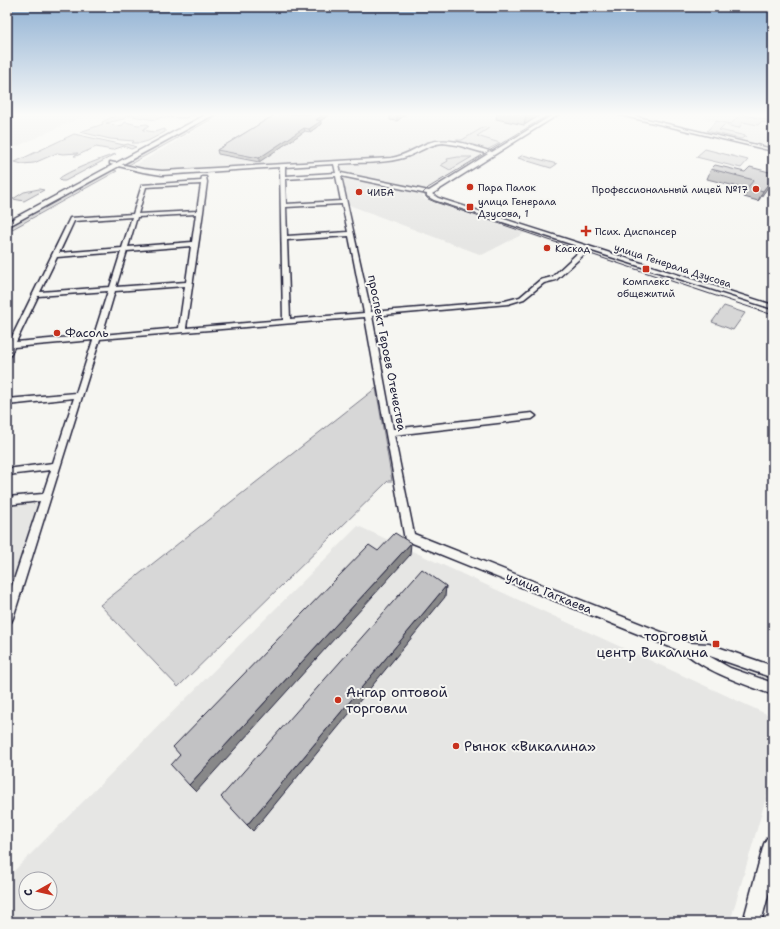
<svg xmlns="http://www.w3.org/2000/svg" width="780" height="929" font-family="'Shantell Sans',sans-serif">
	<rect width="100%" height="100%" fill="#f6f6f2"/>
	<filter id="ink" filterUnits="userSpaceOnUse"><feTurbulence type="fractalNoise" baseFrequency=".025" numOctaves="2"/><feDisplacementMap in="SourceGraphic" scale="8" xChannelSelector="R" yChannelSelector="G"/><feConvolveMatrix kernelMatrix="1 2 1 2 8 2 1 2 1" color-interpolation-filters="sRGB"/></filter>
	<g filter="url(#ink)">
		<!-- built -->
		<g fill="#e6e6e4" fill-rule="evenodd">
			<path d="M7,114H88L7,151Z"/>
			<path d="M223,114H549L422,191L424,199L525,233L482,255L349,205L339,160L152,171L132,167Z"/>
			<path d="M708,114H741L773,121V147L707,131L716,121L704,119Z"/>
			<path d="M39,503L7,601V506Z"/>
			<path d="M358,526L773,717V774L730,922H7V878ZM26,879H50V903H26Z"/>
		</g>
		<!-- green -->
		<g fill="#d7d7d7" stroke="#7c7c89">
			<path d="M119,114H197L185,118L161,117L155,120L127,115L124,119L106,123L118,126L123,125L125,122L138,125L147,124L149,125L143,130L154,132L165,129V132L148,141L141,143H132L134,141L110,139L80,132L103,124L102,122Z"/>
			<path d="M216,114H221L125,167L122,166Z"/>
			<path d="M741,114L771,121L770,123L761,122L758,125L743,122L739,128L724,125L719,130L746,136L741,139L707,131L716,121L731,124Z"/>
			<path d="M484,127L489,128L477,136L500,143L485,151L453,142L456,140H462Z"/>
			<path d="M74,134L124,145L128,144L136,147L131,149L124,146L112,150L96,147L76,156H74L78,153L63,154L57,153L34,163L22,164L15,162Z"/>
			<path d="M705,149L748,160L741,168L696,157Z"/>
			<path d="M116,154L65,181H61L59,179C63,173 107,156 116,154Z"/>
			<path d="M523,155L557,164L551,168L518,158Z"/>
			<path d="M458,157H472L450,170L441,165L448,161L447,159Z"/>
			<path d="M113,170L117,171L7,232V228Z"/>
			<path d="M39,189L44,190L24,201L13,199L24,192Z"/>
			<path d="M724,306L745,313L733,330L712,322Z"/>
			<path d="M376,388L392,481H388L178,687L100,605Z"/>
		</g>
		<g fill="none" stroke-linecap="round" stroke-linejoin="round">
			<!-- minor casing -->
			<g stroke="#22223b" stroke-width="3">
				<g id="minor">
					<path d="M554,114H559L432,194L438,198L773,305V309L589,250L556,280L544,283L524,299L508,304L372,316L393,429L532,413L536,416L532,419L394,435L414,534L689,643L709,644L773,666V678L707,655L730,668L773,683V695C742,683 711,674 685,653L405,540L365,317L100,339L13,618L11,622L7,623V601L40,501L7,505V497L43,494L51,470L7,475V469L53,463L74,398L7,405V399L76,393L93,340L14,347L10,356H7V343H9L70,218L133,214L142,185L201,181L202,177H206L207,182L203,212L186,328L283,320L280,167L162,175L143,172L110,164V162L143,169L162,171L391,158C405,156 415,148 428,143C449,136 472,146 492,152ZM443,143L457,145L488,154L429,191L341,173L339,164C358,162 380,164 399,159C415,156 427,144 443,143ZM334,164L336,173L285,176V167ZM336,176L341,201L286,204L285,179ZM341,176L427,194V196L434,200L583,248L552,277L540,280L520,297L505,301L371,312ZM201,184L197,211L138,214L146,187ZM342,204L348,232L287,236L286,207ZM196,214L192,242L128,247L137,217ZM132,217L122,248L59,253L74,221ZM349,236L364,313L290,319L287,240ZM191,246L186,282L116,287L127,251ZM121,252L110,287L40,292L57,257ZM185,286L179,328L102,335L115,291ZM108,291L94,335L16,342L38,296Z"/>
					<path d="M616,114H625L773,149V151Z"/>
				</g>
			</g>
			<!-- major casing -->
			<g stroke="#22223b" stroke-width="3">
				<path id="major" d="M773,835V877L761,922H743L764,844L767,838Z"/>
			</g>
			<!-- highway casing -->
			<g stroke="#22223b" stroke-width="3">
				<path id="highway" d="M207,114H215L7,227V222Z"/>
			</g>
			<!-- minor -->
			<use href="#minor" fill="#f6f6f2" fill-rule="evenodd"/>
			<!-- major -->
			<use href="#major" fill="#f6f6f2" fill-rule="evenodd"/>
			<!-- highway -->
			<use href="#highway" fill="#f6f6f2" fill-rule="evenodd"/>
			<!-- tram -->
			<path stroke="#22223b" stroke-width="1" d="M550,114L428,188L423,193L428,199L435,202L773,315"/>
		</g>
		<!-- wall -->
		<g fill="#a7a7a9" stroke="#22223b">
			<path d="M276,114H330L320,121L321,124L310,132L305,131L259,162L218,154L217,150Z"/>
			<path d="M390,114H406L397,121L390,120Z"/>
			<path d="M497,114H542L524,125L496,119Z"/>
			<path d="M711,169L771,183L758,201L744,197L747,189L707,179Z"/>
		</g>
		<!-- shaded-wall -->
		<g fill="#888889" stroke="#22223b">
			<path d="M324,114H330L316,124V120Z"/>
			<path d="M397,114H406L397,121Z"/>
			<path d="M528,114H542L524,125L526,116Z"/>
			<path d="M321,121V124L310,132L309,129Z"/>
			<path d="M304,128L305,131L259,162V158Z"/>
			<path d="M773,177V180L771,183L758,201L763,191Z"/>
			<path d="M411,543L410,555L196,792L189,785Z"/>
			<path d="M446,586L445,597L253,831L247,825Z"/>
		</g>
		<!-- building -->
		<g fill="#c2c2c4" stroke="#22223b">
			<path d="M276,114H324L316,120L321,121L309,129L304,128L259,158L217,150Z"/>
			<path d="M715,165L745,172L750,167L773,173V177L763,191L748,187L754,180L711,169Z"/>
			<path d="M395,533L411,543L189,785L171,765L180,755L173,747L369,545L378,551Z"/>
			<path d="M422,569L446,586L247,825L221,797Z"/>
		</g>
	</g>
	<!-- sky -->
	<linearGradient id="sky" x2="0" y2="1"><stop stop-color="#90b1d3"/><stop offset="0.47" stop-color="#fbfbf9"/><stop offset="1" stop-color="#fbfbf9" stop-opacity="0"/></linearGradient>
	<rect width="780" height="244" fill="url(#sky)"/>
	<!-- markers -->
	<g fill="#c8321e" stroke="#f6f6f2" stroke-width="1.5">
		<circle cx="470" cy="187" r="4"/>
		<circle cx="756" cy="189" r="4"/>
		<circle cx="359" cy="192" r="4"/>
		<rect x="466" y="203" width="8" height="8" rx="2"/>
		<path d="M584 225h4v4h4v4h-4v4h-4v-4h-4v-4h4z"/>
		<circle cx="547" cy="248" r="4"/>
		<rect x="642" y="265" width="8" height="8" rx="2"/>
		<circle cx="57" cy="333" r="4"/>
		<rect x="712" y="640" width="8" height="8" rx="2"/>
		<circle cx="338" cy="700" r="4"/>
		<circle cx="456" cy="746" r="4"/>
	</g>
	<g text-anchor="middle" stroke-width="4" stroke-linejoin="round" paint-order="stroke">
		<!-- far-poi labels -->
		<g font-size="10" fill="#22223b" stroke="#f6f6f2" text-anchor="start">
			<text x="478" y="191">Пара Палок</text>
			<text x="748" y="193" text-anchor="end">Профессиональный лицей №17</text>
			<text x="367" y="196">ЧИБА</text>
			<text x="478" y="205">улица Генерала<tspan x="478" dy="12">Дзусова, 1</tspan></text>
			<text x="595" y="235">Псих. Диспансер</text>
			<text x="555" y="252">Каскад</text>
			<text x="646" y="285" text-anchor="middle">Комплекс<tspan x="646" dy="12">общежитий</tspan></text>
		</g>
		<!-- far-street labels -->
		<g font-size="10" fill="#22223b" stroke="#f6f6f2">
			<text transform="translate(673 265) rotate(18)" y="4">улица Генерала Дзусова</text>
		</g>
		<!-- poi labels -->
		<g font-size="12" fill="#22223b" stroke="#f6f6f2" text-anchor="start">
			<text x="65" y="337">Фасоль</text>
		</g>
		<!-- street labels -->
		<g font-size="12" fill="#22223b" stroke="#f6f6f2">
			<text transform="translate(387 353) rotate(79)" y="4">проспект Героев Отечества</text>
			<text transform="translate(549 593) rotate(22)" y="4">улица Гагкаева</text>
		</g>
		<!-- near-poi labels -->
		<g font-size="14" fill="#22223b" stroke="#f6f6f2" text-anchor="start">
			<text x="708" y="641" text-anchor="end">торговый<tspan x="708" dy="16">центр Викалина</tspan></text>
			<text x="346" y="697">Ангар оптовой<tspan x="346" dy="16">торговли</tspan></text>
			<text x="464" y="751">Рынок «Викалина»</text>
		</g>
	</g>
	<!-- margin -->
	<rect width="780" height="929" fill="none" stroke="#f6f6f2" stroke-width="24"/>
	<rect x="12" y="12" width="756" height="905" fill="none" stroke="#22223b" stroke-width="1.5" filter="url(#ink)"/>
	<!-- north arrow -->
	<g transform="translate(38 891) rotate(262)"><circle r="19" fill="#f6f6f2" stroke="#a1a1a9"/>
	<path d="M0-3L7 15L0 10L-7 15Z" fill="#c8321e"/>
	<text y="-6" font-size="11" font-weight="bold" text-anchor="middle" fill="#22223b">С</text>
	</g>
</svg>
